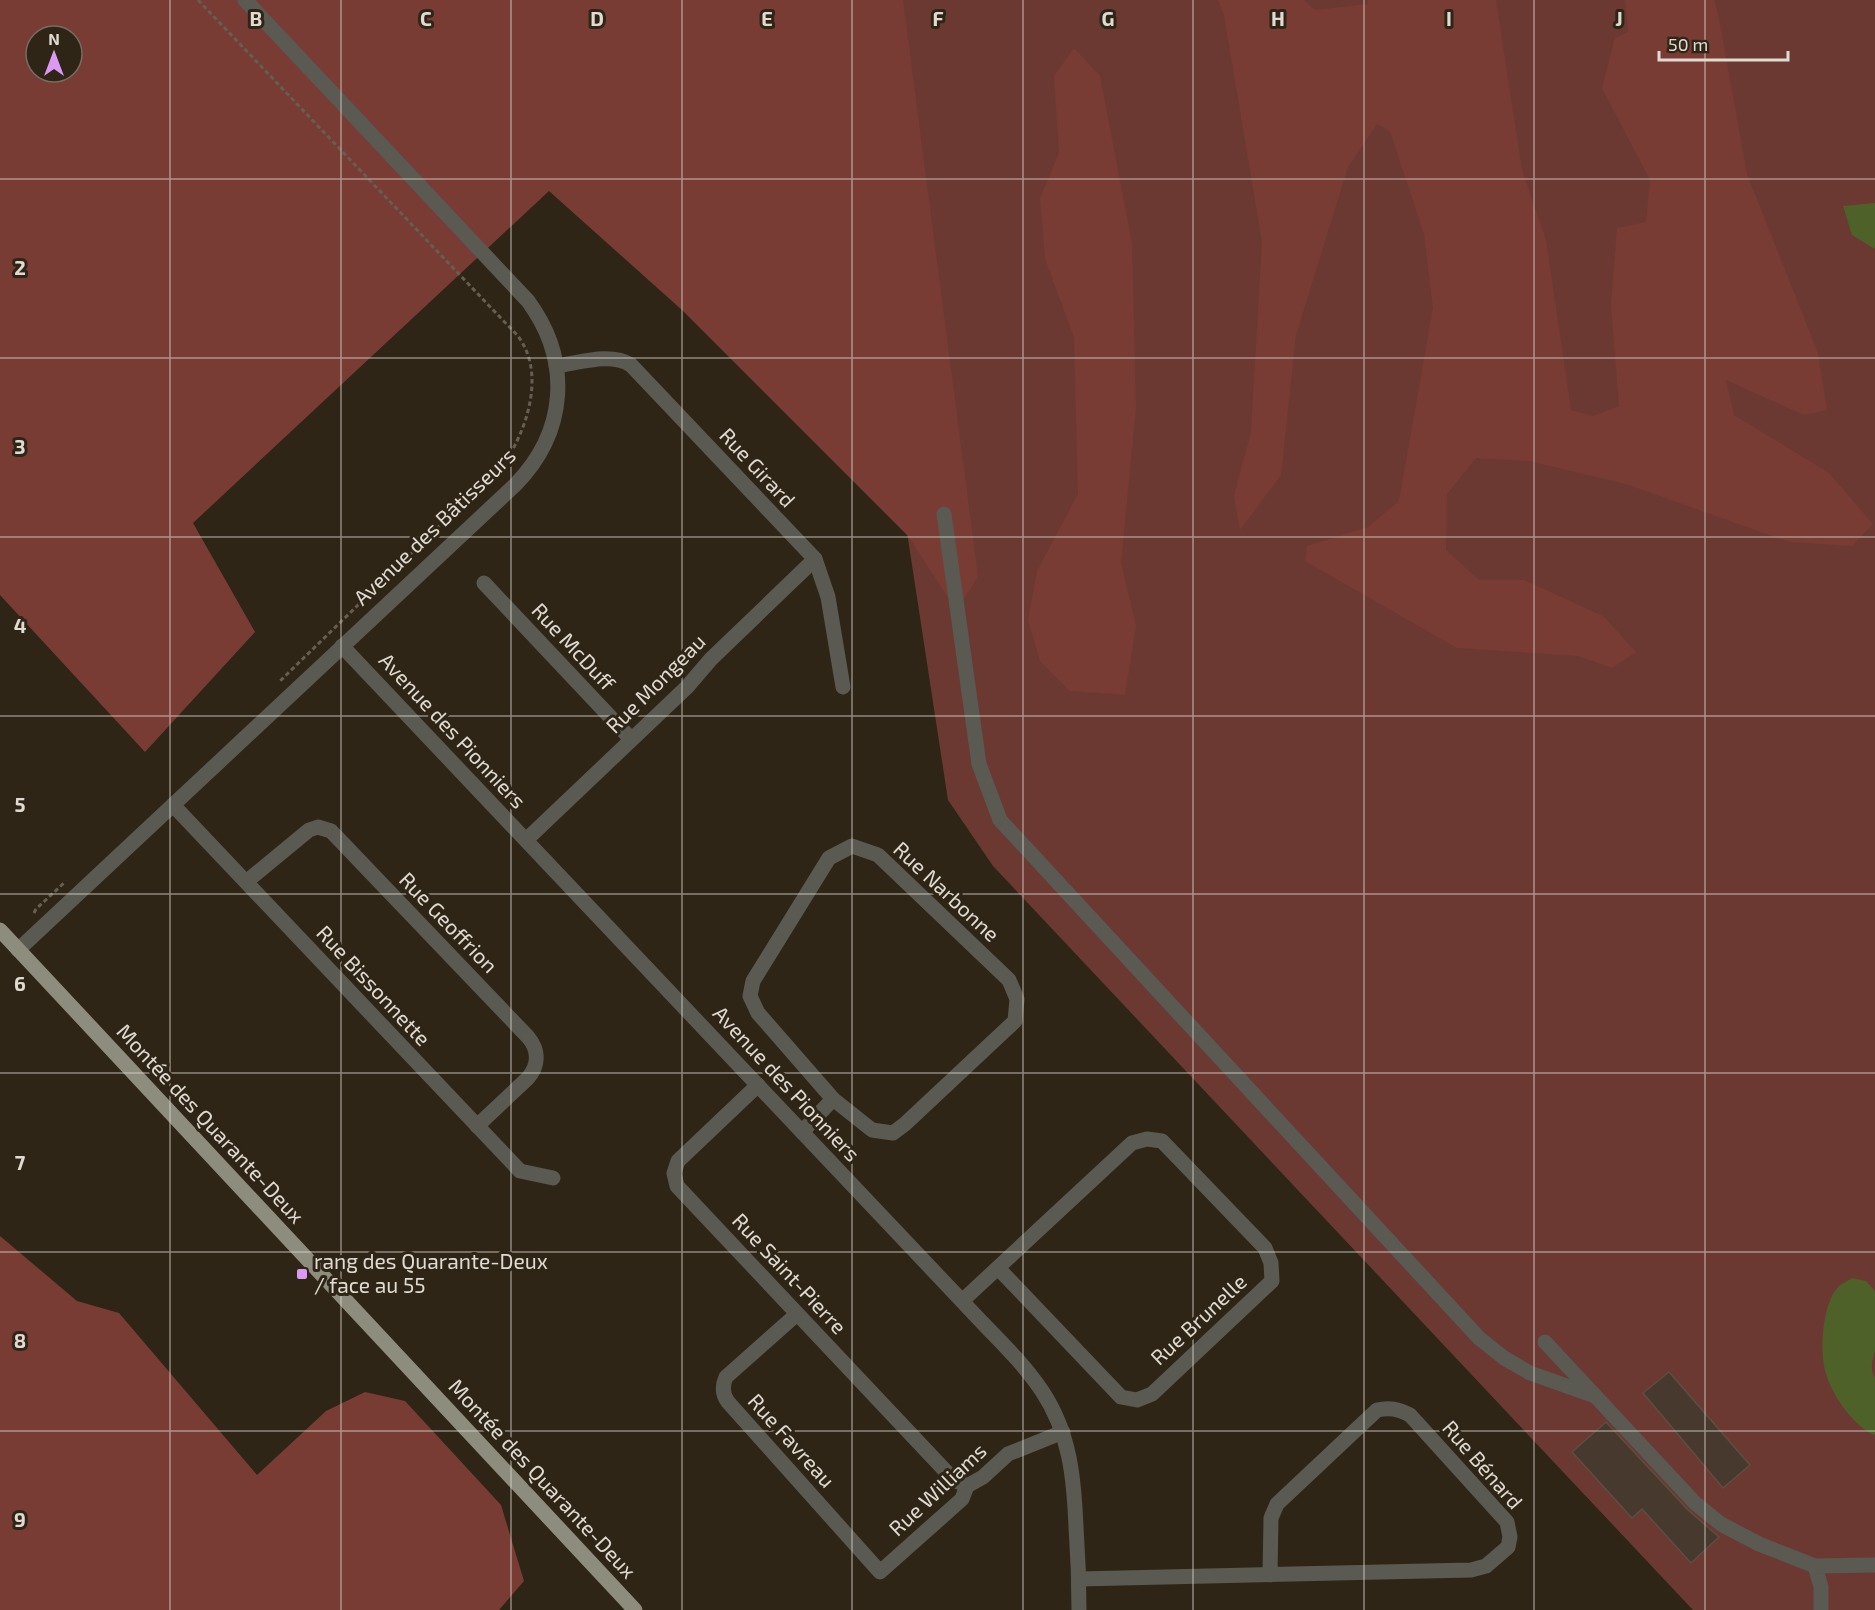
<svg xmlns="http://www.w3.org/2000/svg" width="1875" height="1610" font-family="'Exo 2',sans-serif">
	<rect width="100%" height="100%" fill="#2e2517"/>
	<!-- green -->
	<path fill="#6b3932" d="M817,0H1875V1610H1693L993,866L948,800L878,343Z"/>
	<!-- forest -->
	<g fill="#783c34" fill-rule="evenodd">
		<path d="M0,0H903L978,577L956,610L908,536L682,310L549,191L193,523L255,632L145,752L0,595ZM36,36H72V72H36Z"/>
		<path d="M1218,0H1304L1315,10L1368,4V0H1496L1522,170L1546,240L1571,410L1593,416L1619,406L1611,306L1617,228L1646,222L1650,180L1602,88L1615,38L1628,32L1625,0H1714L1718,13L1747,174L1818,353L1827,410L1804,415L1726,380L1734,415L1829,473L1873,524L1852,546L1789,542L1626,484L1529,461L1476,458L1447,494L1446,550L1479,580H1524L1603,616L1636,652L1612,668L1578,656L1457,648L1305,561L1307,546L1368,527L1399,501L1433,308L1424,234L1390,131L1377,124L1348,167L1296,335L1281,475L1240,530L1234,496L1251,432L1262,242L1224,15Z"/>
		<path d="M1074,48L1100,76L1132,244L1136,407L1121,563L1136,626L1125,695L1070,691L1040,661L1028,620L1037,571L1078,494L1074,337L1045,259L1040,198L1059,153L1054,76Z"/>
		<path d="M0,1236L77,1301L119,1313L257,1475L326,1411L365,1392L405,1401L501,1505L524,1581L499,1610H0Z"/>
	</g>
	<!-- water -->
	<g fill="#4d6129">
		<path d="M1875,203V249L1852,235L1843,206Z"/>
		<path d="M1852,1278L1866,1281L1875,1291C1875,1306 1875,1337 1875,1350C1873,1360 1869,1368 1875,1378V1434L1873,1435C1852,1423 1833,1397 1826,1374C1819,1352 1822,1301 1840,1285C1843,1283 1848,1281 1852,1278Z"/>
	</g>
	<!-- building -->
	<g fill="#48392f" stroke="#5e4d43" stroke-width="1.5">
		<path d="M1669,1372L1750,1465L1723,1488L1643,1393Z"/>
		<path d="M1606,1422L1688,1510L1719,1537L1691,1563L1642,1509L1632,1518L1572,1452Z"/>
	</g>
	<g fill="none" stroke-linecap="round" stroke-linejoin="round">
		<!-- path -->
		<g stroke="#665e52" stroke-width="3" stroke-dasharray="4.5 3" stroke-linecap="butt">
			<path d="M198,0L517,335C546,371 528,428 505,462L280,681"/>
			<path d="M34,913L36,909L65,882"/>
		</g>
		<!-- minor -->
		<g stroke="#5a5952" stroke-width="15">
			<path d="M556,366C580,363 610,352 631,365L815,559L828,597L843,687"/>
			<path d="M944,514L979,764L1000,820L1479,1338L1504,1358L1530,1373L1595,1396"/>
			<path d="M484,583L631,739"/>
			<path d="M342,646L962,1301C988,1330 1020,1358 1042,1391C1070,1433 1074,1478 1076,1527C1078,1555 1079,1582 1079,1610"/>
			<path d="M173,805L520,1171L553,1178"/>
			<path d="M526,840L687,687L711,659L815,559"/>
			<path d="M852,846L878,855L1009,980L1017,999L1015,1021L905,1124L893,1133L872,1130L833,1099L758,1013L750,996L753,981L829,858Z"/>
			<path d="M246,882L309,830L318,827L331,831L528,1037C539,1050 539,1065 528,1078L477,1126"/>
			<path d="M18,950L515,485C567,432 572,361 528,301L245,0"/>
			<path d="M758,1085L678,1161L674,1173L677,1186L954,1480L967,1486"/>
			<path d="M802,1132L833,1099"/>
			<path d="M962,1301L976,1288L1132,1143L1147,1139L1162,1141L1265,1248L1271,1263L1272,1281L1152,1394L1137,1400L1121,1397L998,1268"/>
			<path d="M797,1314L726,1377C722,1386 722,1394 728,1402L880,1572L962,1499L967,1486L983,1477L1008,1454L1063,1432"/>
			<path d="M1545,1342L1695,1503L1721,1524L1759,1544L1815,1566"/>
			<path d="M1079,1579L1471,1570L1486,1566L1508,1547L1510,1537L1507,1522L1410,1415C1398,1409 1390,1407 1377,1410L1277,1504L1271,1518L1270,1575"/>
			<path d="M1821,1610V1587L1815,1566L1875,1565"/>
		</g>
		<!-- major -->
		<path stroke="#8e8c7c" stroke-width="15" d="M0,930L635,1610"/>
	</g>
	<!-- grid -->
	<path fill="none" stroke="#e0dad1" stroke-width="1.5" stroke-opacity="0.55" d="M170,0V1610M341,0V1610M511,0V1610M682,0V1610M852,0V1610M1023,0V1610M1193,0V1610M1364,0V1610M1534,0V1610M1705,0V1610M0,179H1875M0,358H1875M0,537H1875M0,716H1875M0,894H1875M0,1073H1875M0,1252H1875M0,1431H1875"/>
	<!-- markers -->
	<rect fill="#dc99f4" stroke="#2e2517" stroke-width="2" x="296" y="1268" width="12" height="12" rx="3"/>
	<g text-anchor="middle" stroke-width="6" stroke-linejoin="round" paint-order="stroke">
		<!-- street labels -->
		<g font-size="21" fill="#e0dad1" stroke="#2e2517">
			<text transform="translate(757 468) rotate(47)" y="7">Rue Girard</text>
			<text transform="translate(435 527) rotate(-44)" y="7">Avenue des Bâtisseurs</text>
			<text transform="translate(573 647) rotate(47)" y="7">Rue McDuff</text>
			<text transform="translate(656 684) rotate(-45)" y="7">Rue Mongeau</text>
			<text transform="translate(452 731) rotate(47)" y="7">Avenue des Pionniers</text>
			<text transform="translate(946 892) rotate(43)" y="7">Rue Narbonne</text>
			<text transform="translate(448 923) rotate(46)" y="7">Rue Geoffrion</text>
			<text transform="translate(373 986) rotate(47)" y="7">Rue Bissonnette</text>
			<text transform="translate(786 1084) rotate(47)" y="7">Avenue des Pionniers</text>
			<text transform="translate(210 1124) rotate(47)" y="7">Montée des Quarante-Deux</text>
			<text transform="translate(789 1274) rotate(47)" y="7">Rue Saint-Pierre</text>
			<text transform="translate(1199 1320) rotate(-43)" y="7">Rue Brunelle</text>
			<text transform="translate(791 1441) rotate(48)" y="7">Rue Favreau</text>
			<text transform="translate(1482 1465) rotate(49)" y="7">Rue Bénard</text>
			<text transform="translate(542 1479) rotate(47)" y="7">Montée des Quarante-Deux</text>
			<text transform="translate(938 1490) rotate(-43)" y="7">Rue Williams</text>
		</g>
		<!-- poi labels -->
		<g font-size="21" fill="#e0dad1" stroke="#2e2517" text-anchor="start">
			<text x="314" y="1269">rang des Quarante-Deux<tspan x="314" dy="24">/ face au 55</tspan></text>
		</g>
	</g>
	<g font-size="20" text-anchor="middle" font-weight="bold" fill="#e0dad1" stroke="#2e2517" stroke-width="6" stroke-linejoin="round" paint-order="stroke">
		<text x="256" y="26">B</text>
		<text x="426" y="26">C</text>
		<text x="597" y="26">D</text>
		<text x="767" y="26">E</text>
		<text x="938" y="26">F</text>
		<text x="1108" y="26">G</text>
		<text x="1278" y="26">H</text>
		<text x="1449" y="26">I</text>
		<text x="1619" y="26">J</text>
		<text x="20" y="275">2</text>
		<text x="20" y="454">3</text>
		<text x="20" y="633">4</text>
		<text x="20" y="812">5</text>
		<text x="20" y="991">6</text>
		<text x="20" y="1170">7</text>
		<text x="20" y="1348">8</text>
		<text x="20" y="1527">9</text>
	</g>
	<!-- north arrow -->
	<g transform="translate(54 54)"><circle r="28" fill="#2e2517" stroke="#756d61" stroke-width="1.5"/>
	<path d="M0-4.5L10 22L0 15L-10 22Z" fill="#dc99f4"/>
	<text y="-9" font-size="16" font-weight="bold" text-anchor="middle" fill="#e0dad1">N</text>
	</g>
	<!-- scale -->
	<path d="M1659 51v9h129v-9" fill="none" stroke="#e0dad1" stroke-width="3"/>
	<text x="1668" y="51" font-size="18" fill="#e0dad1" stroke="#2e2517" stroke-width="4.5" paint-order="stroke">50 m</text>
</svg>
